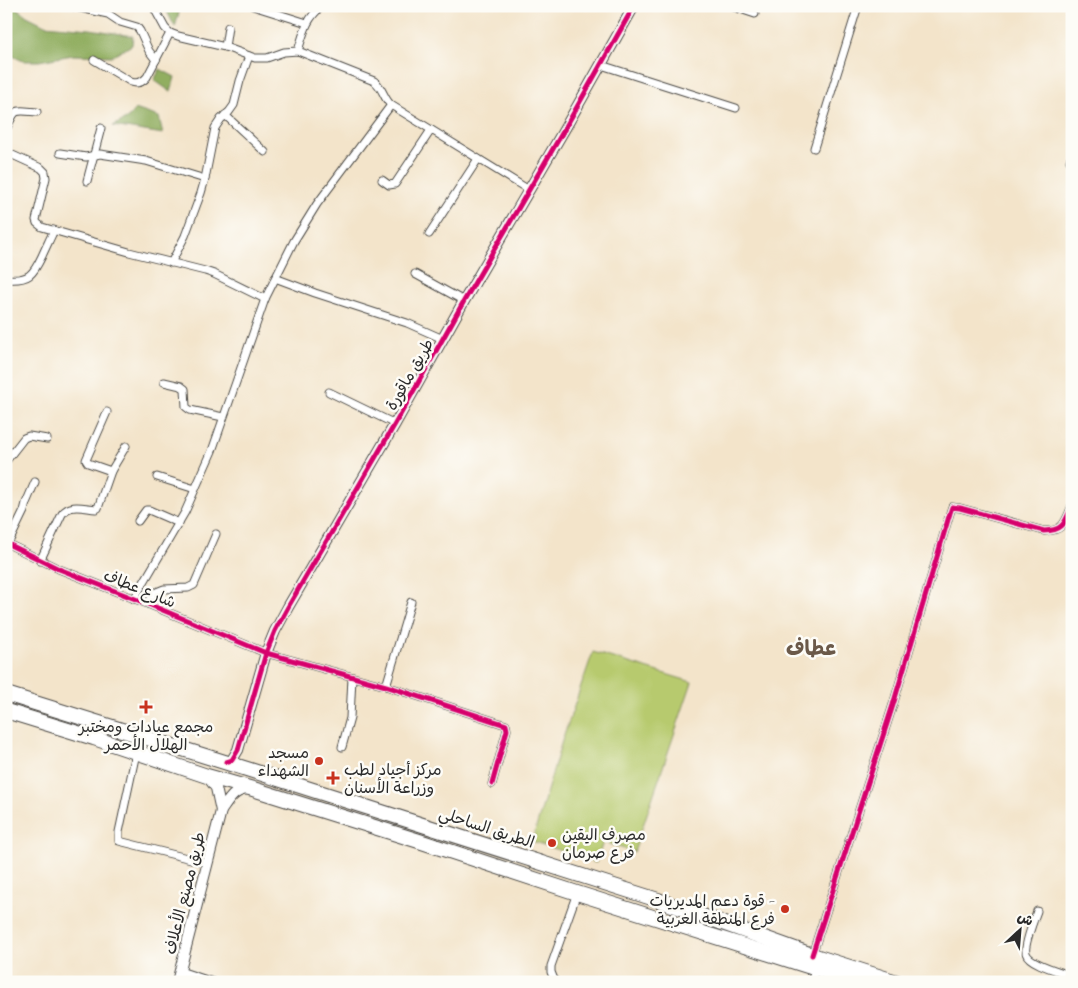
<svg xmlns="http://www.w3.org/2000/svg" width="1078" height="988" font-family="'Indie Flower','Playpen Sans Arabic',sans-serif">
	<rect width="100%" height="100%" fill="#fdfcf7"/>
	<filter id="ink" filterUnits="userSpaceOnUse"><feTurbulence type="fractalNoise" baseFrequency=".02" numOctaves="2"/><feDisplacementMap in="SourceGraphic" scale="10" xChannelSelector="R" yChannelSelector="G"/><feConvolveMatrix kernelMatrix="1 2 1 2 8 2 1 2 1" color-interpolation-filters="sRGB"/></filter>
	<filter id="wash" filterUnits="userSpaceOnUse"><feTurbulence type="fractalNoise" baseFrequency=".0096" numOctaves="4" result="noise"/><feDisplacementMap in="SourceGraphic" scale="20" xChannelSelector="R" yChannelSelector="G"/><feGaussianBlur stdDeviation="1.12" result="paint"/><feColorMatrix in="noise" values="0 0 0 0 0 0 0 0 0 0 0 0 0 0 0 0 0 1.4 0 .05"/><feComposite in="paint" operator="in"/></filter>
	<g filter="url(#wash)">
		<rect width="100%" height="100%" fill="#f3e4ca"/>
		<!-- green -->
		<path fill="#b7ca6e" stroke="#717a4c" d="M593,652L692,682L634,852L603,842L596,863L532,841L562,741Z"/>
		<!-- forest -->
		<g fill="#91ae61" stroke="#5e6c46">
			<path d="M6,6H14L27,16L45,25L90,29L133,36L132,45L113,56L73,55L39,61H23L6,53Z"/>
			<path d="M164,6H181L175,27Z"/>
			<path d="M160,69L175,77L171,92L154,80Z"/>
			<path d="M135,109L159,117L163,134L113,126L128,118Z"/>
		</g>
	</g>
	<g filter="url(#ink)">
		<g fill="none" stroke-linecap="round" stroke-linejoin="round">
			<!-- street casing -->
			<g stroke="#494743" stroke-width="9">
				<g id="street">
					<path d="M71,6L108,14L120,22L137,27L140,31L149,51L156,60"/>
					<path d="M153,6L165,28L170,33L178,36L225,47L255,58H267L284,52L298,51L374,81C383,87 383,98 391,105L529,190"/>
					<path d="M253,6L307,23"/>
					<path d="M731,6L755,14"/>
					<path d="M225,47L228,27"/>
					<path d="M298,51C304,32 306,19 322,6"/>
					<path d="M94,60L131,82C137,84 142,83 147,77L170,33"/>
					<path d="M601,65L736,108"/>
					<path d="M225,115L265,152"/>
					<path d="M6,130C16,108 13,110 37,112"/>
					<path d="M814,148L858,6"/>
					<path d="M6,152L41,168L45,172L46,178L36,220L37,223L42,227L129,252L205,271L214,274L265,299"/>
					<path d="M60,153L86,157L100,154L146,161L205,179"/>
					<path d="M1072,154L1070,161L1072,164"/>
					<path d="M382,180L389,185L395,184L431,130"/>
					<path d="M87,181L101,128"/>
					<path d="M429,234L478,159"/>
					<path d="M171,263L185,236L201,193L205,179L215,128L221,119L229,112L234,105L240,81L249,56"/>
					<path d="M415,274L464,301"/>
					<path d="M275,278L315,293L407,323L443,339"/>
					<path d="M6,279C29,281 33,275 42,256C46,247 50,239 54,230"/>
					<path d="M164,382L181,386L185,389L186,407L190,410L223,417"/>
					<path d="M329,392L395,424"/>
					<path d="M107,412L86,460L88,463L111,471"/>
					<path d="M6,461L24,438L29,436L47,439"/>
					<path d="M157,477L195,489"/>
					<path d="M138,521L146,510H149L179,523"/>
					<path d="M6,543L59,569L148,604L266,653L386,686L506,725L507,730L492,784"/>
					<path d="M8,544L24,511L26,503L35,482"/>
					<path d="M40,561L62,514C70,503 83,508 96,509L98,508L111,471L126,446"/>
					<path d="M134,599L185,512L212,451L265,299L294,241L317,204L391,105"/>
					<path d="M148,604L154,593L164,589L188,588L194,585L216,534"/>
					<path d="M386,686L411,602"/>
					<path d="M342,747L350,718L352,677"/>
					<path d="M136,753L119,832V841L207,863"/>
					<path d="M1037,911C1034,919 1024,946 1026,953C1029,964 1062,972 1072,976"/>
					<path d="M812,955L893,705L950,513L952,507L960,508L1044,531C1064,531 1065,522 1072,506"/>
					<path d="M180,971L213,982"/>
					<path d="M555,982L551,972V966L577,893"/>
					<path d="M811,982L816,968"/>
				</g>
			</g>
			<!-- secondary casing -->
			<g stroke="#494743" stroke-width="12">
				<g id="secondary">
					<path d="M226,762L232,760L238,750L266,653L275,631L288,607L395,424L464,301L564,130L634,6"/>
					<path d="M207,776L216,788L221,811"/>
					<path d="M177,982L221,811C229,800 234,789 250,789"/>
				</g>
			</g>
			<!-- highway casing -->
			<g stroke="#494743" stroke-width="16">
				<g id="highway">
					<path d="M6,694L250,770L658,900L812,955L897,982"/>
					<path d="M6,711L94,738L207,776L253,789L419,841L577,893L858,982"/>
				</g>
			</g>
			<!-- street -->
			<use href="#street" stroke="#fff" stroke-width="7"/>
			<!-- secondary -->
			<use href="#secondary" stroke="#fff" stroke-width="10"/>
			<!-- highway -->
			<use href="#highway" stroke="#fff" stroke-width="14"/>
			<!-- cycleway casing -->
			<g stroke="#fdfcf7" stroke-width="8">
				<g id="cycleway">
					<path d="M6,543L59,569L148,604L266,653L386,686L506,725L507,730L492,784"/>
					<path d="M226,762L232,760L238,750L266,653L275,631L288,607L395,424L464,301L564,130L634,6"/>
					<path d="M812,955L893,705L950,513L952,507L960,508L1044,531C1064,531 1065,522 1072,506"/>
				</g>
			</g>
			<!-- cycleway -->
			<use href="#cycleway" stroke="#d6006c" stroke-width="5"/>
		</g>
	</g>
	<!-- markers -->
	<g fill="#c8321e" stroke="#fdfcf7" stroke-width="2">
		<path d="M143.5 699.5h5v5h5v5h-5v5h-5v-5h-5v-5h5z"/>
		<circle cx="319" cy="761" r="5"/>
		<path d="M330.5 770.5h5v5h5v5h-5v5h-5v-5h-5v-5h5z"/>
		<circle cx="552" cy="843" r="5"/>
		<circle cx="785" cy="909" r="5"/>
	</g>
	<g text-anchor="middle" stroke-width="5" stroke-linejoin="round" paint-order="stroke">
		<!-- street labels -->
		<g font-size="16" fill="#2b2b2b" stroke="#fdfcf7">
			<text transform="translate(409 374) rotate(-60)" y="6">طريق ماقورة</text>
			<text transform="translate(140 588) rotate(22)" y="6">شارع عطاف</text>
			<text transform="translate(487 827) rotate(18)" y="6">الطريق الساحلي</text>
			<text transform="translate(184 893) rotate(-76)" y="6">طريق مصنع الأعلاف</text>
		</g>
		<!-- poi labels -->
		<g font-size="16" fill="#2b2b2b" stroke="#fdfcf7" text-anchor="end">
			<text x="146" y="732" text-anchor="middle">مجمع عيادات ومختبر<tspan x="146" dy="18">الهلال الأحمر</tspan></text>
			<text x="309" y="758">مسجد<tspan x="309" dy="18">الشهداء</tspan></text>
			<text x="344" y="775" text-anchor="start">مركز أجياد لطب<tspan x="344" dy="18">وزراعة الأسنان</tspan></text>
			<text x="562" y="840" text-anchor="start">مصرف اليقين<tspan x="562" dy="18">فرع صرمان</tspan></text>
			<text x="775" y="906">قوة دعم المديريات -<tspan x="775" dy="18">فرع المنطقة الغربية</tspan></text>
		</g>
		<!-- district labels -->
		<g font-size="21" font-weight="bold" fill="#6b5949" stroke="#fdfcf7">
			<text x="811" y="655">عطاف</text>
		</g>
	</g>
	<!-- margin -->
	<rect width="1078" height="988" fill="none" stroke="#fdfcf7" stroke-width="25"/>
	<!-- north arrow -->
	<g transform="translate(1020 930) rotate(26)" stroke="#fdfcf7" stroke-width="4" paint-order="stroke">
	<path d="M0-4L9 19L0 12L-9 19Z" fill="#2b2b2b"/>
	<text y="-8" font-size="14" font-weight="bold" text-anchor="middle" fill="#2b2b2b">ش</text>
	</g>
</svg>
